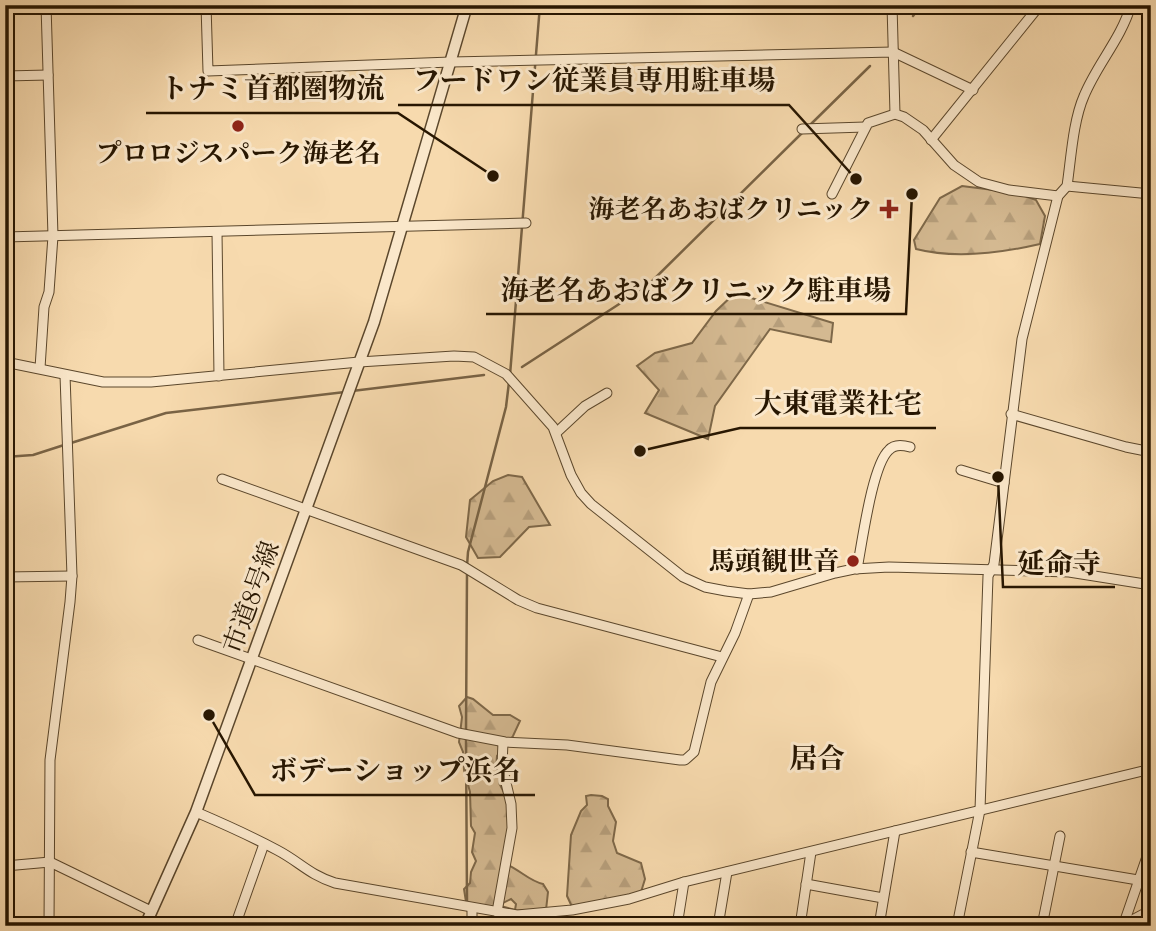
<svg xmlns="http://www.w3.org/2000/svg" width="1156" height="931" font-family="'Sorts Mill Goudy','Noto Serif JP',serif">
	<defs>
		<pattern id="forest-firs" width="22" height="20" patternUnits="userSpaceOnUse" patternTransform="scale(1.75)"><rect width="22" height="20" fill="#d4b991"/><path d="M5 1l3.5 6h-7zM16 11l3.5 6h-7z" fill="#b69e7b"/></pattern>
	</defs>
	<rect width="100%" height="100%" fill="#f7daae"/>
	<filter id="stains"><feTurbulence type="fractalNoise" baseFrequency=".00286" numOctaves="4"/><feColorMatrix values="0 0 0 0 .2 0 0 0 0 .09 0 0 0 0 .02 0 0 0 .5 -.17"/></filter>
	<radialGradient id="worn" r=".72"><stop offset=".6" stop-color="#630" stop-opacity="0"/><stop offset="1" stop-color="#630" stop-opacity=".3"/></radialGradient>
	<!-- forest -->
	<g fill="url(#forest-firs)" stroke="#7e6849" stroke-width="2">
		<path d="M962,186L1017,193L1036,200L1045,216L1040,244C1001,253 955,259 916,249L914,240L940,198Z"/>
		<path d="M735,293L833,323L831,342L770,329L715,406L708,439L645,413L659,390L637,366L655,353L692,343L716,311Z"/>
		<path d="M508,475L522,477L550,525L529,527L500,557L478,558L466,537L470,500L493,481Z"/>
		<path d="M467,697L473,699L493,715H510L520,721L513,736L497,756L496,768L501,776L499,783L509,802L510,810L504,863C519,869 529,881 543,884L548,892L546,910L503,911L501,906L515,910L516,904L511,899L491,909L466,902L464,889L470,883L471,872L476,861L472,852L475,833L471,826L470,792L464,770L463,752L459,742L462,717L459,706Z"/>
		<path d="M591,795L602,796L608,799V806L616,822L613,841L617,853L641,863L645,879L641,892L573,909L567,896L571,835L581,811L587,805L586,796Z"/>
	</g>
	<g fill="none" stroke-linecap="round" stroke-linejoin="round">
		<!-- stream -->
		<g stroke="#796345" stroke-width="2.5">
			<path d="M913,16L921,5"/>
			<path d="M810,125L870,66"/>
			<path d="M522,367L647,286L803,132"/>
			<path d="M510,375L540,5"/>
			<path d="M352,391L484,375"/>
			<path d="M71,443L166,413L345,392"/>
			<path d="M5,457L33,455L64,445"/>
			<path d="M467,566L468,552L506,407L509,382"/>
			<path d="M466,730L467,573"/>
			<path d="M466,737L467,902"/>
		</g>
		<!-- minor casing -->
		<g stroke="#5b472c" stroke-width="11">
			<g id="minor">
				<path d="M206,5L208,71L451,62L893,52L973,90"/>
				<path d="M892,5L895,114"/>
				<path d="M5,76L48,75"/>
				<path d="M802,129L865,127"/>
				<path d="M931,140L1040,5"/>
				<path d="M1067,186L1151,194"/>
				<path d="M832,194L868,123L895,114L904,117L923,130L954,165L979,182L1009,190L1058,196"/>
				<path d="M217,232L219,376"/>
				<path d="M5,237L526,223"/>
				<path d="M5,362L103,382H151L359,362L454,356L474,357L506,374L553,427L571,475L581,493L591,504L683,577L705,587L726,591L749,594L771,592L835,573L854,569L889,567L1069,572L1151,585"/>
				<path d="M40,368L44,307L49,292L53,236L46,5"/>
				<path d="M1011,414L1126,447L1151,452"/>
				<path d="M556,433L585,406L607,393"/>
				<path d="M961,470L1004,483"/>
				<path d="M222,479L461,565L518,600L537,608L722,657"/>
				<path d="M857,569C862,544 872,465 889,450C894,444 903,445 910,447"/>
				<path d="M5,577L72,576"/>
				<path d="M198,640L458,733L505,742L567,745L680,760H685L694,752L711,682L735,633L749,594"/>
				<path d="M196,812C224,824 251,836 277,850C300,862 308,874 335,883L517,915L572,910L629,899L684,882L1151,769"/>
				<path d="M971,852L1138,880"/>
				<path d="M5,866L50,862L151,911"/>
				<path d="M806,884L883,898"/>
				<path d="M497,912L512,828L511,804L502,766L503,742"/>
				<path d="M801,921L827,926"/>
				<path d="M1123,925L1151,910"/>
				<path d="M49,926L50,760L70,602L72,576L65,375"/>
				<path d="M235,926L264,844"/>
				<path d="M472,926V908"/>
				<path d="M677,926L684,882"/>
				<path d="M718,926L727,872"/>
				<path d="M800,926L811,852"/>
				<path d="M879,926L895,831"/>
				<path d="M957,926L980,810L988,576L994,564L1022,339L1058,196L1067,186C1071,159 1073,121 1084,96C1097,64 1121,39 1131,5"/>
				<path d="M1042,926L1060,836"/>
				<path d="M1123,926L1151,845"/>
			</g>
		</g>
		<!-- tertiary casing -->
		<g stroke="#5b472c" stroke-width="13">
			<path id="tertiary" d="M145,926L196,812L374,322L467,5"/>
		</g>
		<!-- minor -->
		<use href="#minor" stroke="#fae7ca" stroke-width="9"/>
		<!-- tertiary -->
		<use href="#tertiary" stroke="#fae7ca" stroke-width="10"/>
		<!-- rail casing -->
		<g stroke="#271601" stroke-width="5">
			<path id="rail" d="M1139,926L1151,920"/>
		</g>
		<!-- rail -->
		<use href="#rail" stroke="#fae7ca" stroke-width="2.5" stroke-dasharray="8" stroke-linecap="butt"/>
	</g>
	<!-- markers -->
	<g fill="#8f2418" stroke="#fae7ca" stroke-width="2.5">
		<circle cx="238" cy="126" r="7"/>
		<path d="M885.5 198.5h7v7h7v7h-7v7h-7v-7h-7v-7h7z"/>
		<circle cx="853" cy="561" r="7"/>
	</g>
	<g text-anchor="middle" stroke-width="6" stroke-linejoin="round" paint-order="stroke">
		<!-- poi labels -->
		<g font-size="26" font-weight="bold" fill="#271601" stroke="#fae7ca" text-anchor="end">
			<text x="238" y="162" text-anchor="middle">プロロジスパーク海老名</text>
			<text x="873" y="218">海老名あおばクリニック</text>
			<text x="839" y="570">馬頭観世音</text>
		</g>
		<!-- street labels -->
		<g font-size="26" fill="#271601" stroke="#fae7ca">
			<text transform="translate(251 597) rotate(-70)" y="9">市道8号線</text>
		</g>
		<!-- neighbourhood labels -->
		<g font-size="28" font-weight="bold" fill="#271601" stroke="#fae7ca">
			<text x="817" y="768">居合</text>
		</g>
	</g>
	<!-- callouts -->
	<path fill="none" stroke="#271601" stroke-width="2.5" d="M856 179L789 105H398M493 176L398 113H146M912 194L906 314H486M640 451L740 428H936M998 477L1003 587H1115M209 715L255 795H535"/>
	<g fill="#271601" stroke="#fae7ca" stroke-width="2.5">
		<circle cx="856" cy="179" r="7"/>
		<circle cx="493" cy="176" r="7"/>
		<circle cx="912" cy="194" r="7"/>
		<circle cx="640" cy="451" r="7"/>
		<circle cx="998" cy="477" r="7"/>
		<circle cx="209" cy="715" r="7"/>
	</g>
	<g font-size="28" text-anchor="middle" font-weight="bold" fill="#271601" stroke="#fae7ca" stroke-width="6" stroke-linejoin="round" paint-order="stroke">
		<text x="594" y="90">フードワン従業員専用駐車場</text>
		<text x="272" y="98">トナミ首都圏物流</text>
		<text x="696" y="300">海老名あおばクリニック駐車場</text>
		<text x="838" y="413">大東電業社宅</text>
		<text x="1059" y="573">延命寺</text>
		<text x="395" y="780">ボデーショップ浜名</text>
	</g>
	<!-- margin -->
	<rect width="1156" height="931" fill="none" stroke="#f7daae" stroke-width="28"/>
	<rect x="7" y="7" width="1142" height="917" fill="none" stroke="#271601" stroke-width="3.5"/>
	<rect x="14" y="14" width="1128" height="903" fill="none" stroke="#271601" stroke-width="2"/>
	<rect width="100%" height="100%" filter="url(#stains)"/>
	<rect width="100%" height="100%" fill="url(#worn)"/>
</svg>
